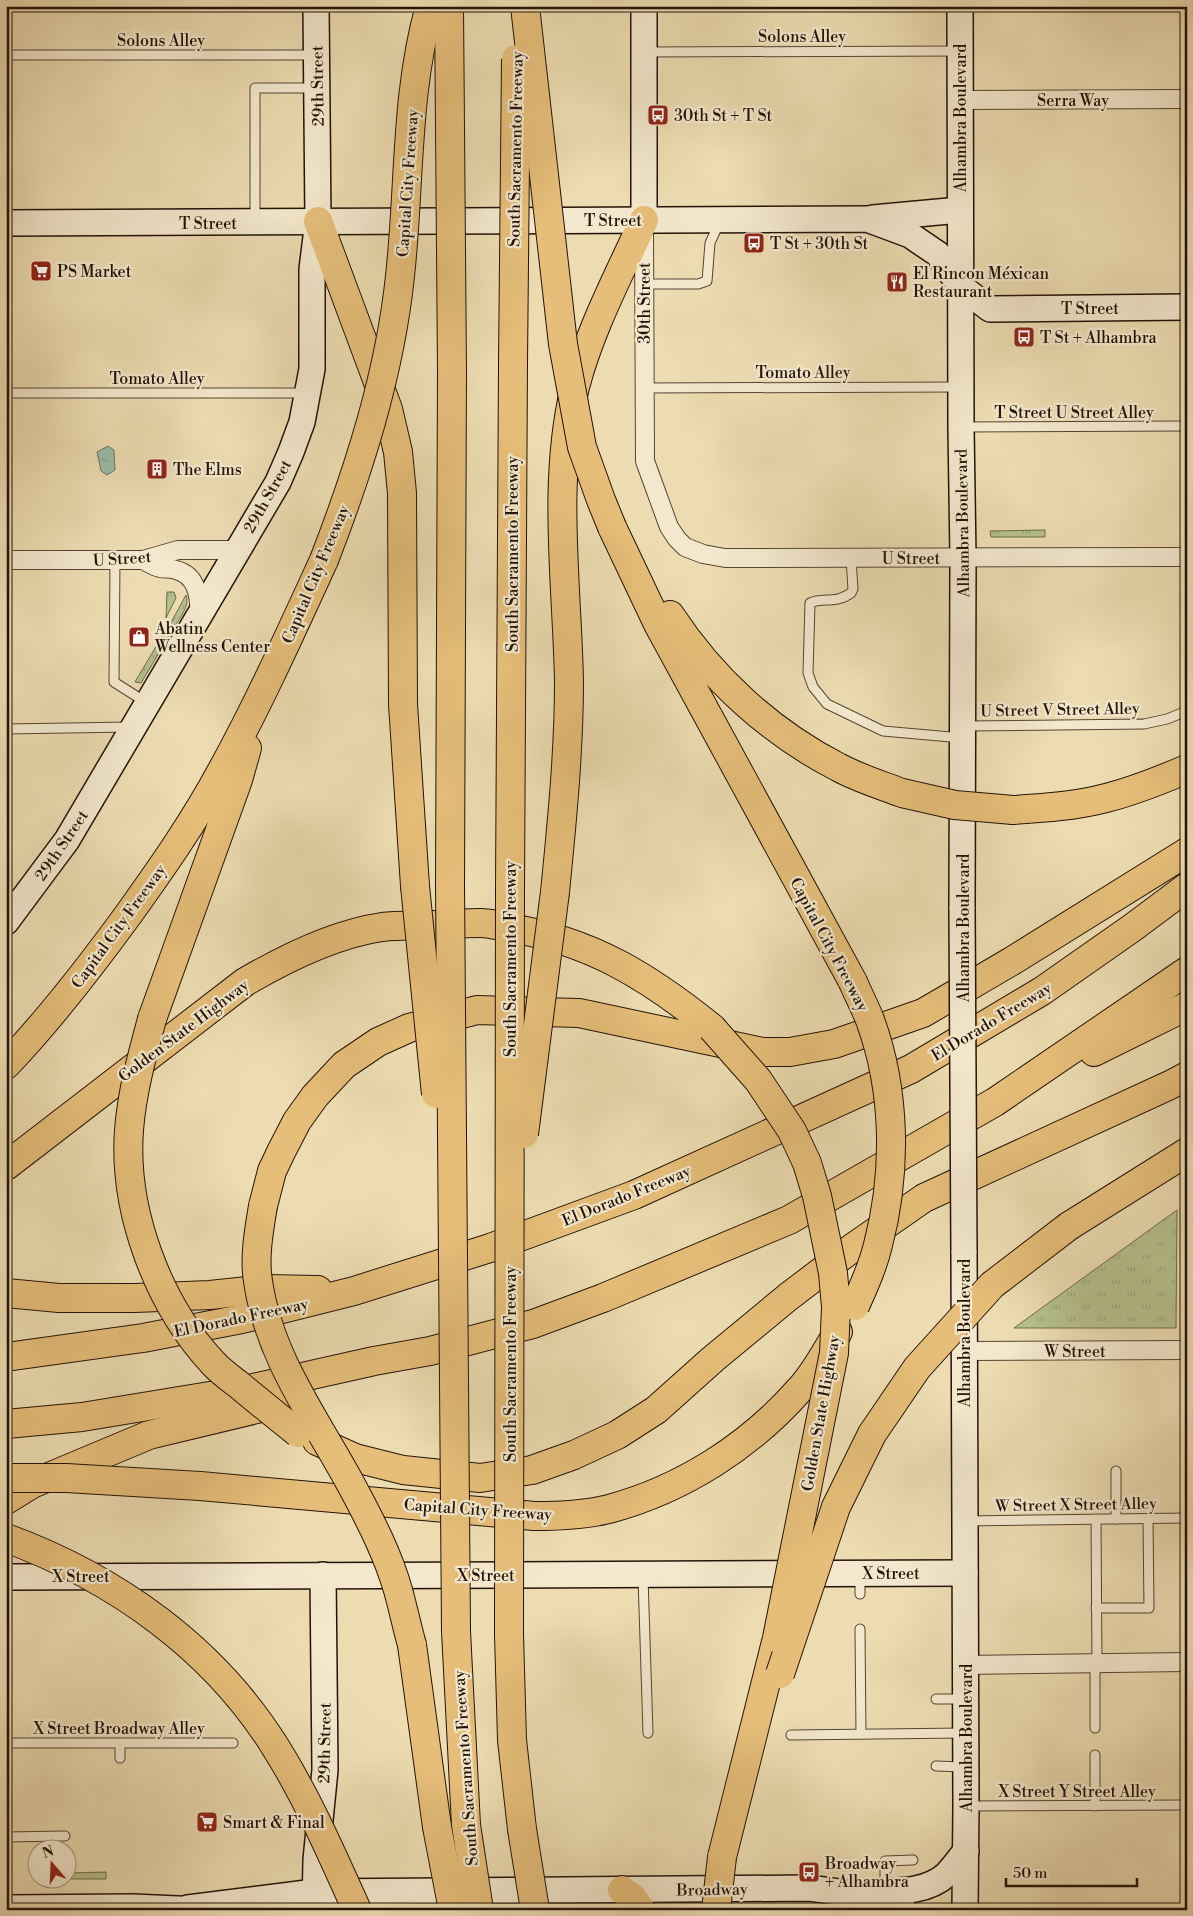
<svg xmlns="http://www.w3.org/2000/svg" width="1193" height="1916" font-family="'Libre Bodoni',serif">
	<defs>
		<pattern id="grass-tufts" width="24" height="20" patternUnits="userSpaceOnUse" patternTransform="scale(1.25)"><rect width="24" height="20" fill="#b5c18e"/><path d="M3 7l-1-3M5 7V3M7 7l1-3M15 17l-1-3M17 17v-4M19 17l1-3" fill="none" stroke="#9ba579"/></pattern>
		<pattern id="water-ripples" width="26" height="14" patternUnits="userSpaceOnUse" patternTransform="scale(1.25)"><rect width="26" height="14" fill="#9abca8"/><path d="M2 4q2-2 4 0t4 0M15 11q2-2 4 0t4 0" fill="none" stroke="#84a18f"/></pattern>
	</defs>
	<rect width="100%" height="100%" fill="#eddcb2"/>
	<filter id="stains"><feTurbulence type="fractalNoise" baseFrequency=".004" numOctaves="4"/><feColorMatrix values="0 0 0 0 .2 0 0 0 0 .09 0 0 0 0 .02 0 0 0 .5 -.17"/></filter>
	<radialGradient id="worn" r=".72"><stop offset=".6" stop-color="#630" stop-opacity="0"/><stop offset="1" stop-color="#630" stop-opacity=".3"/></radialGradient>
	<!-- grass -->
	<g fill="url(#grass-tufts)" stroke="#6c6a4c">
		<path d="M1045,530V537H991L990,531Z"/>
		<path d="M167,592H174L176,598L166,618Z"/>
		<path d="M186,595C190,606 180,618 174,627L169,626Z"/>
		<path d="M164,633H171L141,683L135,682Z"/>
		<path d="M1177,1210L1176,1328H1014Z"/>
		<path d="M106,1872V1879H71V1873Z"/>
	</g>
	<!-- water -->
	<path fill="url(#water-ripples)" stroke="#6a7868" d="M108,446L114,450L115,470L107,475L101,471L97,452Z"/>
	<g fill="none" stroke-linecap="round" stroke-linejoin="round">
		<!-- lane casing -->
		<g stroke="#564433" stroke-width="11">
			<g id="lane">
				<path d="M645,52L960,51"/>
				<path d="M6,55H316"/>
				<path d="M255,220V88H316"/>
				<path d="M644,284H698L707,281L710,243L720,221"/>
				<path d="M644,388L959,387"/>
				<path d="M6,393H306"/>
				<path d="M964,427L1187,426"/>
				<path d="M851,558L853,589L851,593C836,604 823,597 810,603L808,673L813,687L827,704L883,731L962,738"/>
				<path d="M115,560L114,682L147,703"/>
				<path d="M965,726L1144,724L1167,719L1187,711"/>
				<path d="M6,729L131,727"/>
				<path d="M1116,1471V1519"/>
				<path d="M1096,1519L1097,1664"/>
				<path d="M965,1521L1187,1518"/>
				<path d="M860,1576V1594"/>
				<path d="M643,1577L648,1733"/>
				<path d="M1096,1608H1149L1148,1519"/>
				<path d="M860,1629L861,1734"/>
				<path d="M1095,1664V1728"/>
				<path d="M936,1699H965"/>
				<path d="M791,1735L964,1733"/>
				<path d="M6,1743H233"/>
				<path d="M120,1743V1758"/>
				<path d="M936,1766L964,1767"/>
				<path d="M967,1806L1187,1805"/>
				<path d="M1095,1806V1755"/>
				<path d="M6,1837L65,1836"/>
				<path d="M885,1890V1861L913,1860"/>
			</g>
		</g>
		<!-- street casing -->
		<g stroke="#564433" stroke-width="20">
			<g id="street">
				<path d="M960,100L1187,99"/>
				<path d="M644,229L645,461L669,527L677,539L685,547L703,554L725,558L1187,557"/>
				<path d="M6,560H143L178,550H238"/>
				<path d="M143,560C148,563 155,567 160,568C166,569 171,568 176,570C197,575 200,598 199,615"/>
				<path d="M964,1351L1187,1350"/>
				<path d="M966,1665L1187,1662"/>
			</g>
		</g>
		<!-- secondary casing -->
		<g stroke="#231209" stroke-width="28">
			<g id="secondary">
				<path d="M644,6V220"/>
				<path d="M960,6L961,427L963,558L962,909"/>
				<path d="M873,218L960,210"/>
				<path d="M6,223L867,219L910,235L938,254L960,286L990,309L1187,307"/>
				<path d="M6,922L67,840L278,482L291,452L302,422L312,369V269L318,221L316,6"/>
				<path d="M964,1251L966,1806L965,1910"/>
				<path d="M6,1577L965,1573"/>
				<path d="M871,1892C895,1891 926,1893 946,1875C953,1868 959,1859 966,1851"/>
				<path d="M6,1908L133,1907L200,1910"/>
				<path d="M188,1908L315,1892L809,1888C841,1892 874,1897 904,1910"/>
				<path d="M315,1910L316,1860L325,1770L323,1575"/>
			</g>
		</g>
		<!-- highway casing -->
		<g stroke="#231209" stroke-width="30">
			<g id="highway">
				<path d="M318,221L388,409L398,452L402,493L403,704L415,886"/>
				<path d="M612,527L658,624L853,982"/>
				<path d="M670,615C712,679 770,732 838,767C858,778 881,785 902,793"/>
				<path d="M1013,810C1044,808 1076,806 1106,798C1134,791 1161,780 1187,769"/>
				<path d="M450,886L452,372"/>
				<path d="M510,890L513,363"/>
				<path d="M555,892C562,822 569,751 569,681C567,584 552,482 575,387C590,329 619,275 644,220"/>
				<path d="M152,1019L238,780L247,748"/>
				<path d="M1094,1052L1187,1006"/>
				<path d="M6,1065C51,1018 90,967 128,915C161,869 194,822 221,772C259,703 291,632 324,560"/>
				<path d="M6,1166L245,982C286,958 334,934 382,927C399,925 417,926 435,925C450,924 465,923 480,923C490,923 501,926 510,928C591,941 649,977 712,1028"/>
				<path d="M263,1206L272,1171L281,1152L297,1121L315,1096L344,1065L378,1042L409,1028L477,1010L579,1013L763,1052H790L834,1044L923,1013L1012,961L1187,852"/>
				<path d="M1069,1226L1187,1152"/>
				<path d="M6,1293L59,1298H135L210,1295L265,1289L318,1290"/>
				<path d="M6,1357L143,1338L242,1319L354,1291L490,1248L634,1195L911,1069L1042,991L1132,928L1187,887"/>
				<path d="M6,1424L82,1417L240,1391L374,1361L430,1351L533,1324L603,1298L789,1220L995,1102L1187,971"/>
				<path d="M317,1441L355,1458L403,1470L480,1478L532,1470L574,1455L617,1435L656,1410L713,1359L788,1297L855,1246L924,1198L1170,1085L1187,1076"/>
				<path d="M200,1486L534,1516C559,1516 584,1515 609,1509C683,1489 750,1446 800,1389C815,1373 826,1351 838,1332"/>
				<path d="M6,1500L32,1484L149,1435L261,1408L284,1401"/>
				<path d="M456,1631L466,1825"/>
				<path d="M509,1634L512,1740L522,1829"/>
				<path d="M412,1645L437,1827"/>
				<path d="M722,1857L776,1642"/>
				<path d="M622,1890L633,1898L641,1910"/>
			</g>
		</g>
		<!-- lane -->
		<use href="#lane" stroke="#f3e8cd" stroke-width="9"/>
		<!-- street -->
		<use href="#street" stroke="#f3e8cd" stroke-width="18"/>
		<!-- secondary -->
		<use href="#secondary" stroke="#f3e8cd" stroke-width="25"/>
		<!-- highway -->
		<use href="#highway" stroke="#e6be79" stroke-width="28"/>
		<!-- secondary-bridge casing -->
		<g stroke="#231209" stroke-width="28" stroke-linecap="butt">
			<path id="secondary-bridge" d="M962,909L964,1251"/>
		</g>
		<!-- highway-bridge casing -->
		<g stroke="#231209" stroke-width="30" stroke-linecap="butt">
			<g id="highway-bridge">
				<path d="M449,6L452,372"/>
				<path d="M525,6L563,344L582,447L601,500L612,527"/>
				<path d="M513,363L516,59"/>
				<path d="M324,560C359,470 390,373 400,276C410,186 405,94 430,6"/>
				<path d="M902,793L955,805L1013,810"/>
				<path d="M415,886L436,1094"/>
				<path d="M450,886L456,1631"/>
				<path d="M853,982C858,994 865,1007 870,1020C896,1091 897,1172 878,1245C873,1266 864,1286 855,1306"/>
				<path d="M152,1019C142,1056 132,1092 129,1130C123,1211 158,1304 213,1363C220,1371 230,1378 239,1385C258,1401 278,1417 298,1433"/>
				<path d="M712,1028L758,1080L792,1131L807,1163L817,1196L833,1273L836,1307L834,1353L777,1638"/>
				<path d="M524,1134L555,892"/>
				<path d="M263,1206C259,1230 254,1257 258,1281C269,1359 318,1422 354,1490C371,1522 388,1555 398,1590C403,1608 407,1627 412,1645"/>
				<path d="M6,1478H66L200,1486"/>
				<path d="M6,1538C115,1578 214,1648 276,1748C308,1799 332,1855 357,1910"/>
				<path d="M509,1634L510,890"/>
				<path d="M780,1674L836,1507L872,1434L917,1368L992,1285L1069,1226"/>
				<path d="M466,1825L479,1910"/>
				<path d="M437,1827L453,1910"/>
				<path d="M522,1829L535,1910"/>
				<path d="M716,1910L722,1857"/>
			</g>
		</g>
		<!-- secondary-bridge -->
		<use href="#secondary-bridge" stroke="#f3e8cd" stroke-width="25"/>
		<!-- highway-bridge -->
		<use href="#highway-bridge" stroke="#e6be79" stroke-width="28"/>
	</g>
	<!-- icons -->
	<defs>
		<g id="bus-square" transform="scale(1.125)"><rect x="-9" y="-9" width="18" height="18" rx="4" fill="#8f2418" stroke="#f3e8cd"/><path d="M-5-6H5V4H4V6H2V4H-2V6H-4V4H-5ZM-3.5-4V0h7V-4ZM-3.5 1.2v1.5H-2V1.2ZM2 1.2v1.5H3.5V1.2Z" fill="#fff"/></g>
		<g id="supermarket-square" transform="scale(1.125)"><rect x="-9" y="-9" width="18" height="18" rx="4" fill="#8f2418" stroke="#f3e8cd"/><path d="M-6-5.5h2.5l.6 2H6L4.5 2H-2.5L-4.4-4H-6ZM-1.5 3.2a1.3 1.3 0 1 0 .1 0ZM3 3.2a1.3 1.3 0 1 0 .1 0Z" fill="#fff"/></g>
		<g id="restaurant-square" transform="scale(1.125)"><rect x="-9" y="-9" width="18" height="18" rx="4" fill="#8f2418" stroke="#f3e8cd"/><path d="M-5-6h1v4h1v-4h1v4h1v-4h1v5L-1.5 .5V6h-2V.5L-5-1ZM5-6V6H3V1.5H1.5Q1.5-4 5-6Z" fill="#fff"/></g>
		<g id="building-square" transform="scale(1.125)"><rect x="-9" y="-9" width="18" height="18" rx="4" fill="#8f2418" stroke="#f3e8cd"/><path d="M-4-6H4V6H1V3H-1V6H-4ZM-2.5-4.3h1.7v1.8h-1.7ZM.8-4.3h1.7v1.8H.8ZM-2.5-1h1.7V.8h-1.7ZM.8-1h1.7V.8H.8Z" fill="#fff"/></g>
		<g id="shop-square" transform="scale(1.125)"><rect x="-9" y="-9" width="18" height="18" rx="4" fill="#8f2418" stroke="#f3e8cd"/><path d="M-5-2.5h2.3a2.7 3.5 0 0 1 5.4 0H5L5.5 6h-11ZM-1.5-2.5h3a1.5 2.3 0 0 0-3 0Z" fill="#fff"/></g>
	</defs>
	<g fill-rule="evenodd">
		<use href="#bus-square" x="658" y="115"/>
		<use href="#bus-square" x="754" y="243"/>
		<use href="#supermarket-square" x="41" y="271"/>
		<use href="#restaurant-square" x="897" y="282"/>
		<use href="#bus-square" x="1024" y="337"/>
		<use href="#building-square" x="157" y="469"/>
		<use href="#shop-square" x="139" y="637"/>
		<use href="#supermarket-square" x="207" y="1822"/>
		<use href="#bus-square" x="809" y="1872"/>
	</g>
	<g text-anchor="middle" stroke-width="4.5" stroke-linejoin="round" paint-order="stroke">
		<!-- street labels -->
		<g font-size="16" fill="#231209" stroke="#f3e8cd">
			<text x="802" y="42">Solons Alley</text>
			<text x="161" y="46">Solons Alley</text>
			<text transform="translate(317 86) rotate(-91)" y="6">29th Street</text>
			<text x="1073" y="106">Serra Way</text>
			<text transform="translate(960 118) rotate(-90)" y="6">Alhambra Boulevard</text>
			<text transform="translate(515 149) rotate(-89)" y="6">South Sacramento Freeway</text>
			<text transform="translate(407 183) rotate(-86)" y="6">Capital City Freeway</text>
			<text x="613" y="226">T Street</text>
			<text x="208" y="229">T Street</text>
			<text transform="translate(644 303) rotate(-90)" y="6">30th Street</text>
			<text x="1090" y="314">T Street</text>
			<text x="803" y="378">Tomato Alley</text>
			<text x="157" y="384">Tomato Alley</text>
			<text x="1074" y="418">T Street U Street Alley</text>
			<text transform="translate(267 496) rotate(-61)" y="6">29th Street</text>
			<text transform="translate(962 523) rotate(-91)" y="6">Alhambra Boulevard</text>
			<text transform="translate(512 554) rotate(-90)" y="6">South Sacramento Freeway</text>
			<text transform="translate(122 558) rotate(-4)" y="6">U Street</text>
			<text x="911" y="564">U Street</text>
			<text transform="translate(315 574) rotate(-67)" y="6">Capital City Freeway</text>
			<text transform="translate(1060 709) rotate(-1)" y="6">U Street V Street Alley</text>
			<text transform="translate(61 845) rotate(-56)" y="6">29th Street</text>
			<text transform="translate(118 926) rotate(-54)" y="6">Capital City Freeway</text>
			<text transform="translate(963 928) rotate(-90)" y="6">Alhambra Boulevard</text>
			<text transform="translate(830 944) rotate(62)" y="6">Capital City Freeway</text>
			<text transform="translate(510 959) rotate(-90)" y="6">South Sacramento Freeway</text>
			<text transform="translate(991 1021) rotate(-31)" y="6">El Dorado Freeway</text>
			<text transform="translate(183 1030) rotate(-37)" y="6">Golden State Highway</text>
			<text transform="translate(626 1195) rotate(-22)" y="6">El Dorado Freeway</text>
			<text transform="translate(241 1317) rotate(-12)" y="6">El Dorado Freeway</text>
			<text transform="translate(964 1333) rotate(-90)" y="6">Alhambra Boulevard</text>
			<text x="1075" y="1357">W Street</text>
			<text transform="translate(510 1364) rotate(-90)" y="6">South Sacramento Freeway</text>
			<text transform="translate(820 1413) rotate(-80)" y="6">Golden State Highway</text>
			<text transform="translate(1076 1504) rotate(-1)" y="6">W Street X Street Alley</text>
			<text transform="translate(478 1509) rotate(4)" y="6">Capital City Freeway</text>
			<text x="891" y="1579">X Street</text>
			<text x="486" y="1581">X Street</text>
			<text x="81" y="1582">X Street</text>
			<text x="119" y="1734">X Street Broadway Alley</text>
			<text transform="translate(966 1738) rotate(-90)" y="6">Alhambra Boulevard</text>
			<text transform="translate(324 1743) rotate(-89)" y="6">29th Street</text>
			<text transform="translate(465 1768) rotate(-94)" y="6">South Sacramento Freeway</text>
			<text x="1077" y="1797">X Street Y Street Alley</text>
			<text transform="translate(712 1889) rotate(-1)" y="6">Broadway</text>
		</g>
		<!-- poi labels -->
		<g font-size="16" fill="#231209" stroke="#f3e8cd" text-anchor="start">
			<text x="674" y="121">30th St + T St</text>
			<text x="770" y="249">T St + 30th St</text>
			<text x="57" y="277">PS Market</text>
			<text x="913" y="279">El Rincon Méxican<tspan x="913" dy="18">Restaurant</tspan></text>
			<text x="1040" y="343">T St + Alhambra</text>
			<text x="173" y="475">The Elms</text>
			<text x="155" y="634">Abatin<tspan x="155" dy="18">Wellness Center</tspan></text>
			<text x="223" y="1828">Smart &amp; Final</text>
			<text x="825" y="1869">Broadway<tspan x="825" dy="18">+ Alhambra</tspan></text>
		</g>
	</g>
	<!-- margin -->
	<rect width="1193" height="1916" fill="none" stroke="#eddcb2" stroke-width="25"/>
	<rect x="8" y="8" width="1178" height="1901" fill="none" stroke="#231209" stroke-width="2.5"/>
	<rect x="12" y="12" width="1168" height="1891" fill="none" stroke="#231209"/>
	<!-- north arrow -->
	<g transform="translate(52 1864) rotate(341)"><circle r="24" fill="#f3e8cd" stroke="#a0927f"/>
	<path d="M0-4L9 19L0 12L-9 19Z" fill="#8f2418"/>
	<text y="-8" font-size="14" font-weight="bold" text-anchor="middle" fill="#231209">N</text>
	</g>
	<!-- scale -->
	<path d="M1006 1878v8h131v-8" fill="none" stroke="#231209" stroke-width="2.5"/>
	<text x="1013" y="1878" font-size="15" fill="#231209" stroke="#f3e8cd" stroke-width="4" paint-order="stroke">50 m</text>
	<rect width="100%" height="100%" filter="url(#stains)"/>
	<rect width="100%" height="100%" fill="url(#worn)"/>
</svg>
